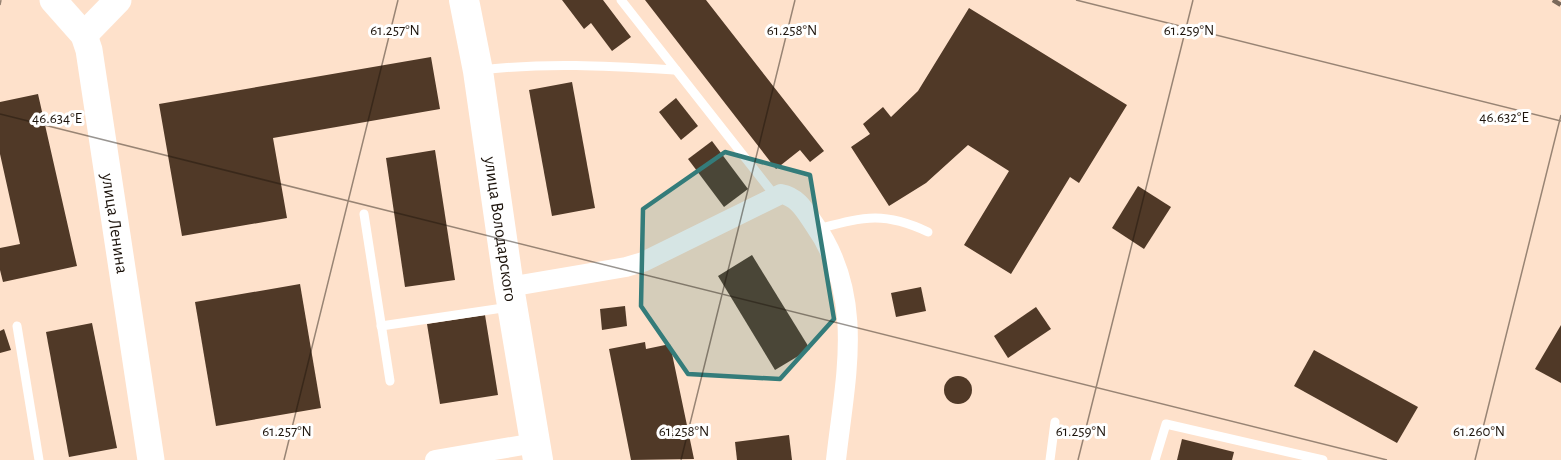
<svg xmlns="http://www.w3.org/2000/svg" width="1561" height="460" font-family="'Alegreya Sans',sans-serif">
	<rect width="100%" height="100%" fill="#fee1cb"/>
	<!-- building -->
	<g fill="#503927">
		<path d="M562,0H603L631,37L612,51L591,23L584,29Z"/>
		<path d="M645,0H706L824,151L810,162L800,150L776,169Z"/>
		<path d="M969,8L1127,105L1079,183L1070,177L1011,274L964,245L1009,171L968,145L926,183L889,206L851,147L870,134L863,124L883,107L891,117L918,91Z"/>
		<path d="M431,57L440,109L273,138L287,218L182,236L159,104Z"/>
		<path d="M572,82L595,208L552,216L529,90Z"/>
		<path d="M38,94L77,266L3,282L0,270V248L20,244L0,154V102Z"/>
		<path d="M676,98L698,126L681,140L659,112Z"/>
		<path d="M712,141L748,189L724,207L688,159Z"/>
		<path d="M435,150L455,280L405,287L386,158Z"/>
		<path d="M1138,186L1171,207L1144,249L1112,228Z"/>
		<path d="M752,255L810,349L775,370L718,276Z"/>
		<path d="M300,284L321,408L216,426L195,302Z"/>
		<path d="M921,287L926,311L896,317L891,293Z"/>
		<path d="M625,306L627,326L602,330L600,309Z"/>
		<path d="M1036,307L1051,329L1008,358L994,336Z"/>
		<path d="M485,315L498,395L440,404L427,324Z"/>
		<path d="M92,323L117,448L69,457L46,332Z"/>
		<path d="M1561,325V383L1535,369Z"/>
		<path d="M4,329L11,350L0,353V331Z"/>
		<path d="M645,342L646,349L670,344L694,459L631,460L609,349Z"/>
		<path d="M1314,350L1418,407L1397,443L1294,386Z"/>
		<circle cx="958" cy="390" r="14"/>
		<path d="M789,435L792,460H737L735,442Z"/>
		<path d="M1182,439L1234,452L1232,460H1177Z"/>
	</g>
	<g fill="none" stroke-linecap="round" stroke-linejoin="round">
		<!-- lane -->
		<g stroke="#fff" stroke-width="9">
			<path d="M621,0L776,197"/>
			<path d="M481,70C548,62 609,66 676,70"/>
			<path d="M364,214L390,381"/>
			<path d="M818,229C864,217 883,211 928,232"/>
			<path d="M17,326L39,460"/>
			<path d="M381,326L510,307"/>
			<path d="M1050,460L1055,422"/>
			<path d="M1155,460L1166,424L1323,460"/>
		</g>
		<!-- street -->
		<g stroke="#fff" stroke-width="20">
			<path d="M509,287L626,267L643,262L781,194C798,197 805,211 814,224C866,297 845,378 836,460"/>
			<path d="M435,460L535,443"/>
		</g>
		<!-- secondary -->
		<g stroke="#fff" stroke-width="27">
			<path id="s1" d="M53,0L84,35L89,50L151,460"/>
			<path d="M84,35L118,0"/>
		</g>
		<!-- primary -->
		<path stroke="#fff" stroke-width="30" id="s2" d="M464,0L478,71L509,287L538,460"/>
		<!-- rail -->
		<path stroke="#7a695b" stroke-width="4.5" stroke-dasharray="9 4.5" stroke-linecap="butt" d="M1553,0L1561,5"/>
	</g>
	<!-- marked area -->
	<path fill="#347c7a" fill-opacity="0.2" stroke="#347c7a" stroke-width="4.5" stroke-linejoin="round" d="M725,152L810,175L834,319L780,379L688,374L641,306L643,209Z"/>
	<!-- ticks -->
	<path fill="none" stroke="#1c130b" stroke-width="1.5" stroke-opacity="0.45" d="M1076,0L1561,121M0,5L1,0M0,114L1387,460M284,460L398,0M681,460L795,0M1078,460L1193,0M1475,460L1561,115"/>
	<g text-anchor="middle" stroke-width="6" stroke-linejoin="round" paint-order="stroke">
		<!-- street labels -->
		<g font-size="18" fill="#1c130b" stroke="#fff">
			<text dy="6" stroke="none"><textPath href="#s1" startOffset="238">улица Ленина</textPath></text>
			<text dy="6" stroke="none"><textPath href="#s2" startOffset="232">улица Володарского</textPath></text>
		</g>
	</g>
	<g font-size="15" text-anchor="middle" fill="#1c130b" stroke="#fff" stroke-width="6" stroke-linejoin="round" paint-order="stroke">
		<text x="395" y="35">61.257°N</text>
		<text x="792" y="35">61.258°N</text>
		<text x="1189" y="35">61.259°N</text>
		<text x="1504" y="122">46.632°E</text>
		<text x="57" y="123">46.634°E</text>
		<text x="287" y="436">61.257°N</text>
		<text x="684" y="436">61.258°N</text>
		<text x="1081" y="436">61.259°N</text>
		<text x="1479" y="436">61.260°N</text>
	</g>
</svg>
